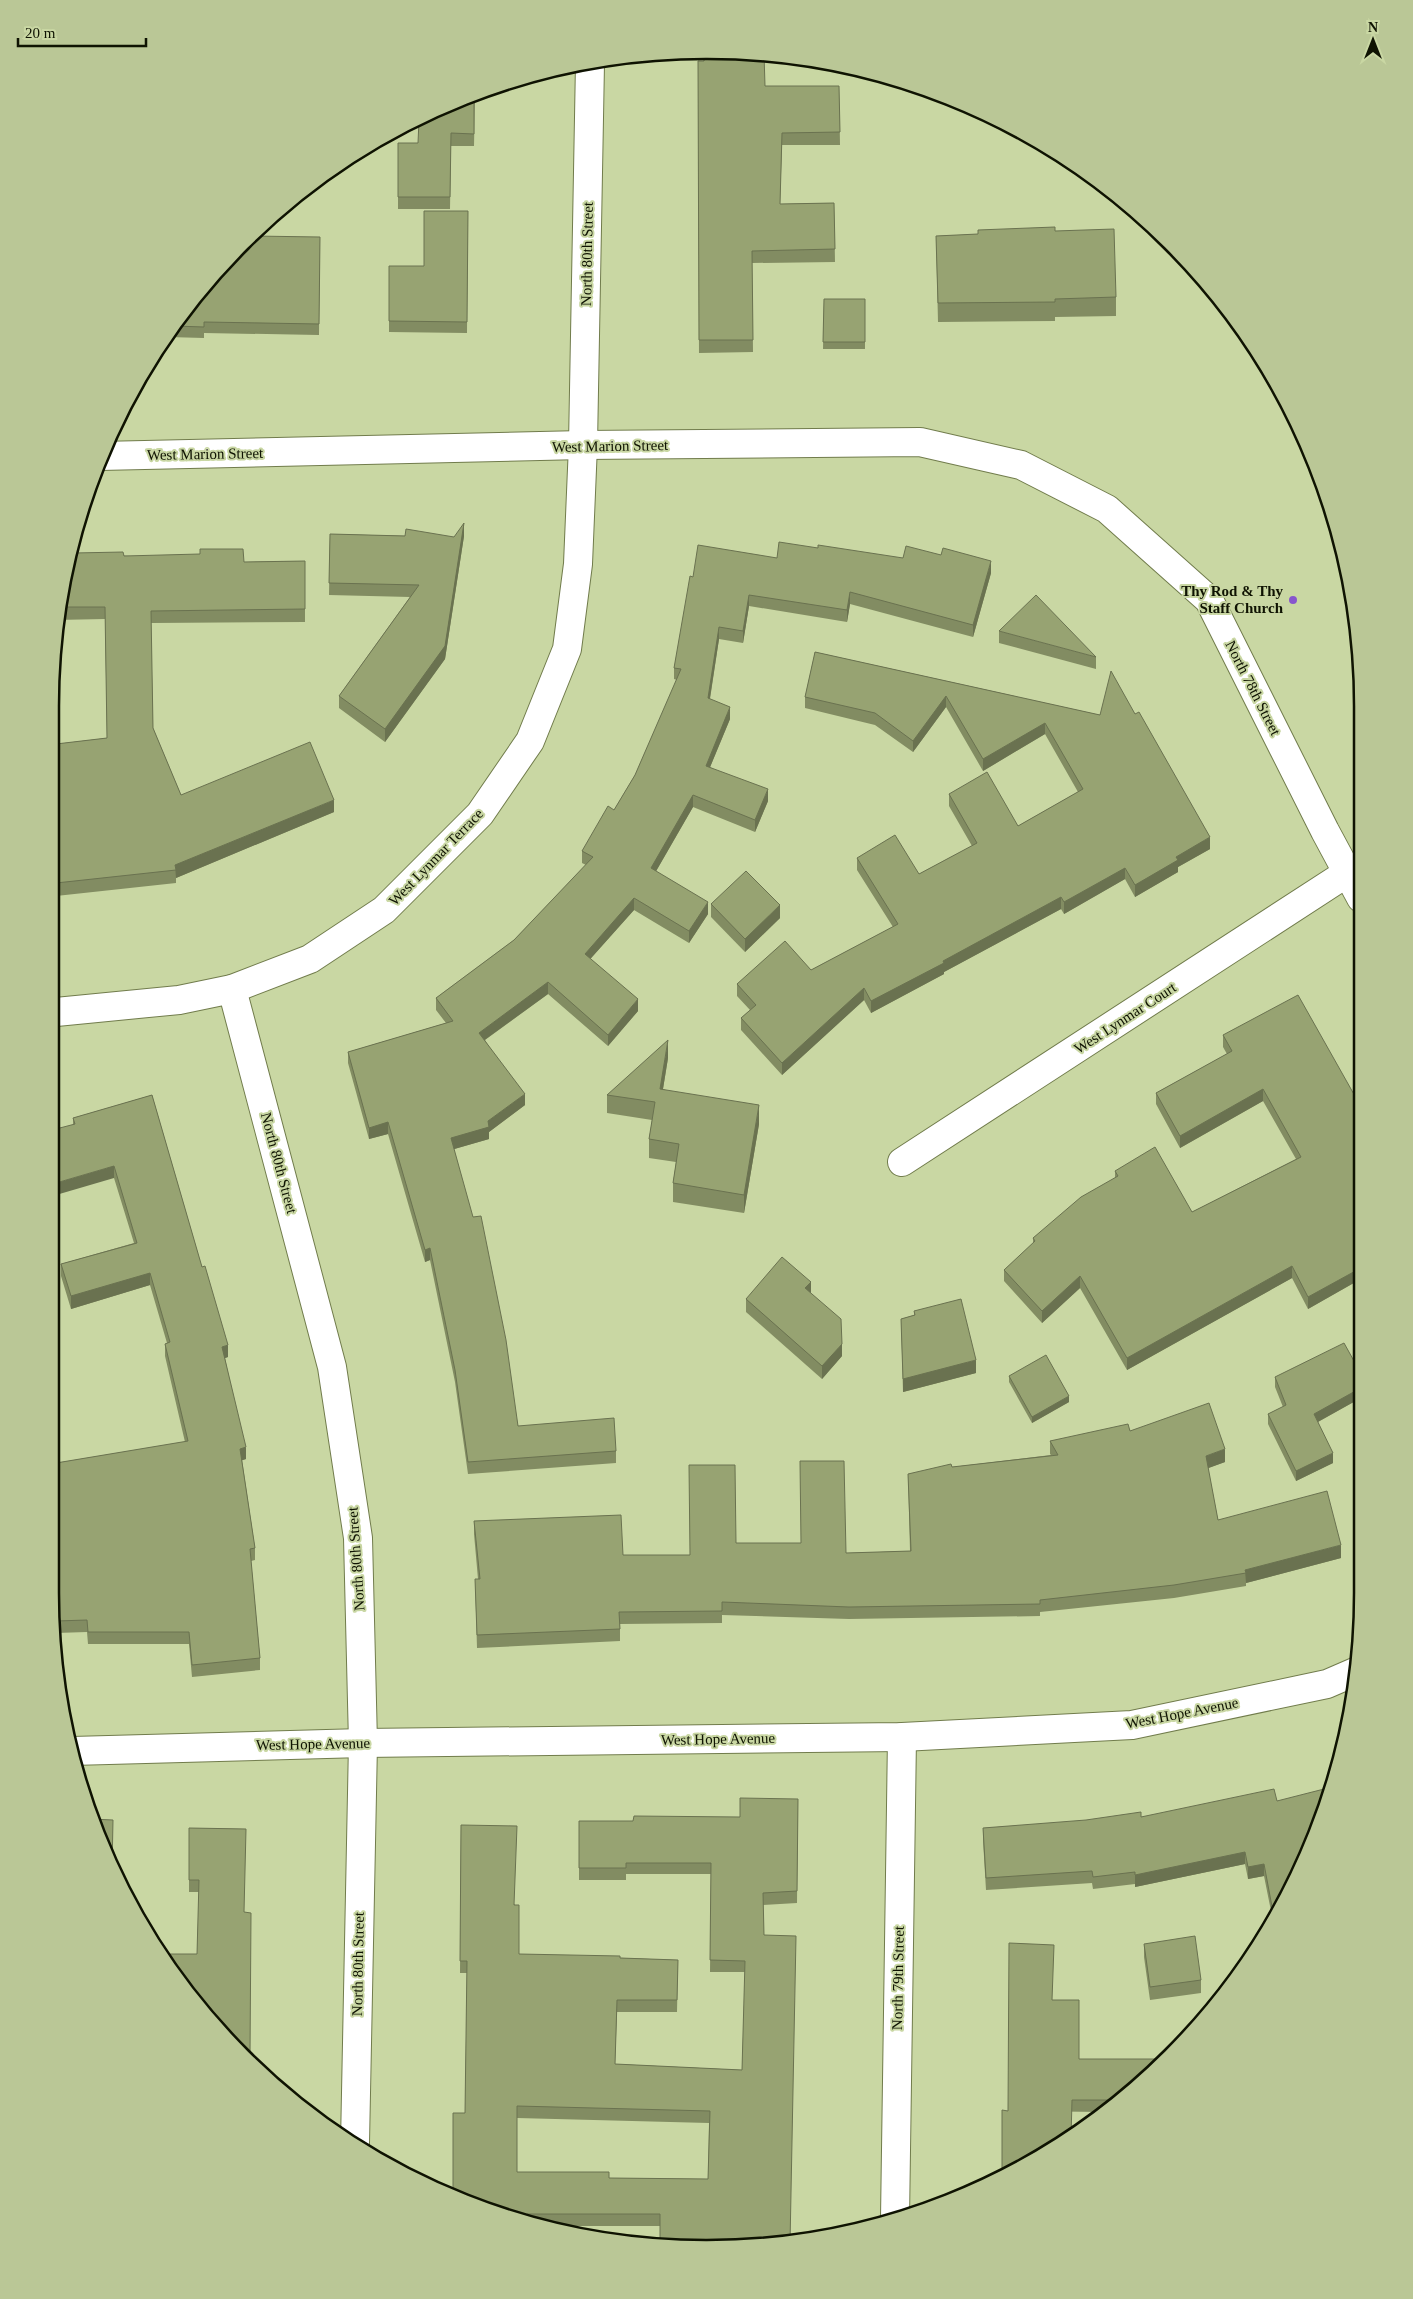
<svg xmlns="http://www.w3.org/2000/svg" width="1413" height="2299" font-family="Georgia,serif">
	<rect width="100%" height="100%" fill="#c9d7a3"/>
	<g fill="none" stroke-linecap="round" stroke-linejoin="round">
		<!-- street casing -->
		<g stroke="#717c4c" stroke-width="30">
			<g id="street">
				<path d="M100,456L583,445L920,442L1021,465L1107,509L1209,600L1325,831L1361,898"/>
				<path d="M232,989L332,1367L358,1538L363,1743L355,2143"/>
				<path d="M56,1012L179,1000L232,989L310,959L384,910L480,814L530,741L567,649L578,564L583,445L590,63"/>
				<path d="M902,1162L1347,873"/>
				<path d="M72,1751L363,1743L902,1737L1132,1725L1327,1684L1357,1671"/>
				<path d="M895,2219L902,1737"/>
			</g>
		</g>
		<!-- street -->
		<use href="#street" stroke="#fff" stroke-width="28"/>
	</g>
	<!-- wall -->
	<g fill="#828c62" fill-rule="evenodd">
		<path d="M698,61L765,86H839L840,145H782L780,204L834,203L835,262L752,263L753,352L699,353Z"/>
		<path d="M475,94L474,146H451L450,209H398V143H418Z"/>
		<path d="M468,211L467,333L389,332V266H424Z"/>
		<path d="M1055,231L1116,297V316L1055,317V321L938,322L936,236Z"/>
		<path d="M320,237L319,335L204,333V338L168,337L185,307Z"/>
		<path d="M824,299H865V349H823Z"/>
		<path d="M330,534L454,537L464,536L445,659L385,742L339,708V696L410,597L329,595Z"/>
		<path d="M74,553L244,562L305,561V622L151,623L153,728L181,795L334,812L176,878V883L56,896V744L107,738L105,619L56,620Z"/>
		<path d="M777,558L991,573L973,637L850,604L847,622L749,606L743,643L719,639L710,699L730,719L710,767L768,801L755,832L693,807L656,871L708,914L689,943L634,910L590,959L638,1011L608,1046L548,994L485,1040L525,1105L489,1132V1139L454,1149L518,1426L616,1451V1463L468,1474L455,1382L430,1260L425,1262L388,1134L369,1139L348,1063V1052L446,1023L436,1010V998L514,940L586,865L582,863V851L614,810L635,775L677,680L674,679V668L693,577Z"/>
		<path d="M999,631L1096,657V669L999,643Z"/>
		<path d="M815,652L1100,715L1210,849L1178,867V872L1135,897L1125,879L1064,914L1061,909L944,972V974L871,1013L864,1000L782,1075L741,1030V1018L750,1010L737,996V984L811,970L893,927L857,870V858L919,874L972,846L949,806V794L1018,826L1078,792L1045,734L983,771L946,707L913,752L875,725L805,708V697Z"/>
		<path d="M711,904L780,918L745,952L711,917Z"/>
		<path d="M1223,1035L1360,1105L1359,1280L1308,1309L1292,1278L1127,1370L1080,1288L1042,1323L1004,1281V1270L1033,1244V1238L1115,1178V1171L1192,1212L1296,1159L1263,1101L1180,1148L1156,1104V1093L1227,1054L1223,1047Z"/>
		<path d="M668,1058L663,1089L759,1124L744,1213L673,1202V1183L676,1162L649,1158V1139L652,1120L607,1113V1095Z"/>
		<path d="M152,1095L228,1357L225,1358L246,1459L242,1460L255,1548V1560L251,1561L260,1658V1670L192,1677L189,1644H88L87,1632L56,1633V1463L185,1442L165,1356V1344L167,1343L150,1285L71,1309L61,1276V1264L134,1243L114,1178L73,1125V1118Z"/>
		<path d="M811,1293L842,1356L822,1379L746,1312V1299Z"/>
		<path d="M914,1311L976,1373L903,1392L901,1319L914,1315Z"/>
		<path d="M1359,1370V1399L1318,1422L1333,1463L1296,1481L1268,1424V1414L1283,1407L1275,1387V1377Z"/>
		<path d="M1009,1376L1069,1402L1032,1423L1009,1382Z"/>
		<path d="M1130,1431L1225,1462L1208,1468L1218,1520L1341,1558L1246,1583V1586L1174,1598L1040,1612V1616L849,1619L722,1615V1623L620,1624V1641L477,1648L475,1579H478L474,1534V1521L623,1555H690L736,1543L846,1553L910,1551L908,1474L952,1467L1051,1455L1050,1454V1441Z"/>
		<path d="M798,1799L797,1903L763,1905L764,1935L790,2244L660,2226H539L496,2214L453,2196V2113H465L467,1973H460L461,1825L515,1905L519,1954L678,1960L677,2012H617L615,2064L742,2070L745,1972H710L711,1874H626V1880H579V1821H633L740,1817ZM517,2118L709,2123L708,2179L609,2178L517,2172Z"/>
		<path d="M1277,1801L1313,1843L1272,1916L1264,1876L1248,1879L1245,1864L1135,1887V1884L1093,1889L1092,1883L986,1890L983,1840V1828L1141,1817Z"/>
		<path d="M189,1828L246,1829L197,1954L199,1892H189Z"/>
		<path d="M1144,1944L1201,1980V1993L1150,2000L1144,1957Z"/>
		<path d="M1053,2000L1079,2059L1161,2064L1103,2112L1008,2111Z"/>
	</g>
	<!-- shaded-wall -->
	<g fill="#6a7250">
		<path d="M464,523V536L445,659L385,742V729Z"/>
		<path d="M991,561V573L973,637V625Z"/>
		<path d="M850,592V604L847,622V610Z"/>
		<path d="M749,595V606L743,643V631Z"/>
		<path d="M719,627V639L708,710V698Z"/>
		<path d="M946,696V707L913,752V741Z"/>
		<path d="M730,707V719L706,777V766Z"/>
		<path d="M1045,723V734L983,771V759Z"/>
		<path d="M768,789V801L755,832V820Z"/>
		<path d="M693,795V807L651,880V868Z"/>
		<path d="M334,800V812L176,878L175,865Z"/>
		<path d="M1210,837V849L1178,867V872L1135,897V885L1176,857Z"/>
		<path d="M1125,868V879L1064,914V902Z"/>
		<path d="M1061,897V909L944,972V974L871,1013V1001L943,961Z"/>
		<path d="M634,898V910L585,965V954Z"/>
		<path d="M708,902V914L689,943V931Z"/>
		<path d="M780,905V918L745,952V939Z"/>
		<path d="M548,982V994L479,1044V1033Z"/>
		<path d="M864,988V1000L782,1075V1063Z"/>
		<path d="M638,999V1011L608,1046V1035Z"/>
		<path d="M668,1040V1058L660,1107V1089Z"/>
		<path d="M1263,1089V1101L1180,1148V1136Z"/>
		<path d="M525,1094V1105L489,1132V1139L451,1150V1138L488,1121Z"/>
		<path d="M759,1105V1124L744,1213V1195Z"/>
		<path d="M388,1122V1134L369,1139V1128Z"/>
		<path d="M114,1166V1178L56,1195V1183Z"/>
		<path d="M430,1248V1260L425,1262V1250Z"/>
		<path d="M1292,1266V1278L1127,1370V1358Z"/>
		<path d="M1359,1269V1280L1308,1309V1297Z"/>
		<path d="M150,1273V1285L71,1309V1296Z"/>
		<path d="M1080,1276V1288L1042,1323V1311Z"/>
		<path d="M811,1282V1294L805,1288Z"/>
		<path d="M842,1344V1356L822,1379V1366Z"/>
		<path d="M228,1345V1357L222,1359V1347Z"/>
		<path d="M976,1360V1373L903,1392V1379Z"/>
		<path d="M1359,1389V1399L1314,1424V1414Z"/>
		<path d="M1069,1396V1402L1032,1423V1417Z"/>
		<path d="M246,1447V1459L240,1461V1449Z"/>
		<path d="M1225,1449V1462L1206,1469V1456Z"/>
		<path d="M1333,1453V1463L1296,1481V1471Z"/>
		<path d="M1341,1545V1558L1246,1583L1245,1570Z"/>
		<path d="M1245,1852V1864L1135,1887V1875Z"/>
		<path d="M1264,1864V1876L1248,1879V1867Z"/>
	</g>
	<!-- building -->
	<g fill="#97a372" stroke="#6a7250" fill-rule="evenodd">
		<path d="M749,51L764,54L765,86H839L840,132L782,133L780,204L834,203L835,249L752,251L753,340H699L698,61H704V53Z"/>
		<path d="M474,94V134L451,133L450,197H398V143H418L419,120Z"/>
		<path d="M424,211H468L467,322L389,321V266H424Z"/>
		<path d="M1055,227V231L1114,229L1116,297L1055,299V302L938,303L936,236L978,234V230Z"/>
		<path d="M252,236L320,237L319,324L204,322V327L174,326L185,307Z"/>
		<path d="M824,299H865V342H823Z"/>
		<path d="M464,523L445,646L385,729L339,696L419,585L329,583L330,534L405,536L406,529L454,537Z"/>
		<path d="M779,542L818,548V545L903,558L906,546L941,555L943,548L991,561L973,625L850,592L847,610L749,595L743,631L719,627L708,698L730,707L706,766L768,789L755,820L693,795L651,868L708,902L689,931L634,898L585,954L638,999L608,1035L548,982L479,1033L525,1094L488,1121L489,1127L451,1138L473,1217L481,1216L506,1340L518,1426L614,1418L616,1451L468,1462L455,1370L430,1248L425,1250L388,1122L369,1128L348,1052L453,1021L436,998L514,940L593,857L582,851L608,806L614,810L635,775L681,669L674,668L690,576L693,577L698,545L777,558Z"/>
		<path d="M200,549H243L244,562L305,561V609L151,611L153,728L181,795L310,742L334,800L175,865L176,870L56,883V744L107,738L105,607H59L74,553L123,552L124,556L200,554Z"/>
		<path d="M1036,595L1096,657L999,631Z"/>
		<path d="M815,652L1100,715L1111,671L1135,714L1139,712L1210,837L1176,857L1178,860L1135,885L1125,868L1064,902L1061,897L943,961L944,963L871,1001L864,988L782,1063L741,1018L756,1005L737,984L785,941L811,970L898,924L857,858L895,835L919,874L977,843L949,794L987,772L1018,826L1083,789L1045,723L983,759L946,696L913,741L875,713L805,697Z"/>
		<path d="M746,871L780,905L745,939L711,904Z"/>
		<path d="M1298,995L1360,1105L1359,1269L1308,1297L1292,1266L1127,1358L1080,1276L1042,1311L1004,1270L1035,1241L1033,1238L1081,1197L1118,1176L1115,1171L1155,1147L1192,1212L1301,1157L1263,1089L1180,1136L1156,1093L1232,1051L1223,1035Z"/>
		<path d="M668,1040L660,1089L759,1105L744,1195L673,1183L679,1144L649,1139L655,1102L607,1095Z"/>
		<path d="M152,1095L202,1267L205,1266L228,1345L222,1347L246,1447L240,1449L255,1548L250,1549L260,1658L192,1665L189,1632H88L87,1620L56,1621V1463L188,1441L165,1344L170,1342L150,1273L71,1296L61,1264L137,1243L114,1166L56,1183V1129L75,1124L73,1118Z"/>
		<path d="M782,1257L811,1282L805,1288L841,1319L842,1344L822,1366L746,1299Z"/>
		<path d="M961,1299L976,1360L903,1379L901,1319L915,1315L914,1311Z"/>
		<path d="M1344,1343L1359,1370V1389L1314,1414L1333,1453L1296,1471L1268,1414L1286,1405L1275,1377Z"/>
		<path d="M1046,1355L1069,1396L1032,1417L1009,1376Z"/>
		<path d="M1209,1403L1225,1449L1206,1456L1218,1520L1327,1491L1341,1545L1245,1570L1246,1573L1174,1585L1040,1600V1604L849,1607L722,1602V1611L619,1612L620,1629L477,1635L475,1579H480L474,1521L621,1515L623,1555H690L689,1465H735L736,1543H801L800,1461H844L846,1553L911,1551L908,1474L951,1464L952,1467L1058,1455L1050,1441L1128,1424L1130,1431Z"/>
		<path d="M1328,1788L1313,1843L1273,1912L1264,1864L1248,1867L1245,1852L1135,1875V1872L1093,1877L1092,1871L986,1878L983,1828L1086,1820L1141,1812V1817L1274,1789L1277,1801Z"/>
		<path d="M740,1798L798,1799L797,1891L763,1893L764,1935L796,1936L790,2244L706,2249L660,2244V2214H527V2223L496,2214L456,2198V2195H453V2113H465L467,1961H460L461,1825L517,1826L514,1905H519V1954L620,1956V1958L678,1960L677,2000H617L615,2064L742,2070L745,1961L710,1960L711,1863H626V1868H579V1821H633L634,1816L740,1817ZM517,2106L710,2111L708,2179L609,2178V2172H517Z"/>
		<path d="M91,1819L113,1820L112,1869Z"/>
		<path d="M189,1828L246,1829L244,1912L251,1913L250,2056L185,1992L162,1954H197L199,1880H189Z"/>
		<path d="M1195,1936L1201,1980L1150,1987L1144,1944Z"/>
		<path d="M1009,1943L1054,1945L1052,2000H1079V2059H1161V2064L1117,2100H1072L1071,2138L1002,2172V2110L1008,2111Z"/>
	</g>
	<!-- markers -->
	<circle fill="#8755cd" stroke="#c9d7a3" stroke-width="2" cx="1293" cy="600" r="5"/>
	<g text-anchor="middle" stroke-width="4" stroke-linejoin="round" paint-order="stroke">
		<!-- street labels -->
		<g font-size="15" fill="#0f1302" stroke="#c9d7a3">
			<text transform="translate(587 254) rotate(-89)" y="5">North 80th Street</text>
			<text transform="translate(610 446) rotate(-1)" y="5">West Marion Street</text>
			<text transform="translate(205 454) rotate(-1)" y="5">West Marion Street</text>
			<text transform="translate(1253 688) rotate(63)" y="5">North 78th Street</text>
			<text transform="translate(436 857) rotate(-46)" y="5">West Lynmar Terrace</text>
			<text transform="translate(1125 1018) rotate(-33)" y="5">West Lynmar Court</text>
			<text transform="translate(279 1163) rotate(75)" y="5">North 80th Street</text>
			<text transform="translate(356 1559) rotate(-94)" y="5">North 80th Street</text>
			<text transform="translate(1182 1713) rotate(-11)" y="5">West Hope Avenue</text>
			<text transform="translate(718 1739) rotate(-1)" y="5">West Hope Avenue</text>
			<text transform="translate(313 1744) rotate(-1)" y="5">West Hope Avenue</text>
			<text transform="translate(358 1964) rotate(-89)" y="5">North 80th Street</text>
			<text transform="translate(898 1978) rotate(-89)" y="5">North 79th Street</text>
		</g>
		<!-- poi labels -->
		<g font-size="15" font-weight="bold" fill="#0f1302" stroke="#c9d7a3" text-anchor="end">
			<text x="1283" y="596">Thy Rod &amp; Thy<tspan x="1283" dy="17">Staff Church</tspan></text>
		</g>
	</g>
	<!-- crop -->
	<path d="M0 0H1413V2299H0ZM706 59H707A647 647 0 0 1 1354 706V1593A647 647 0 0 1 707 2240H706A647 647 0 0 1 59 1593V706A647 647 0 0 1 706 59Z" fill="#bac796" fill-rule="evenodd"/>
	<path fill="none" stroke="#0f1302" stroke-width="2.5" d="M706 59H707A647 647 0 0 1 1354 706V1593A647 647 0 0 1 707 2240H706A647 647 0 0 1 59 1593V706A647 647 0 0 1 706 59Z"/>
	<!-- north arrow -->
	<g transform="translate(1373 40)" stroke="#c9d7a3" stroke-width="4" paint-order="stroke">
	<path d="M0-4L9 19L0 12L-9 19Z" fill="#0f1302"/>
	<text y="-8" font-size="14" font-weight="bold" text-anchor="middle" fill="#0f1302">N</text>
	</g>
	<!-- scale -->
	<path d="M18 38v8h128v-8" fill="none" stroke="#0f1302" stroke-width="2.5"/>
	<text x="25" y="38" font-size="15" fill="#0f1302" stroke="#c9d7a3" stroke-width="4" paint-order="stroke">20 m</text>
</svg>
